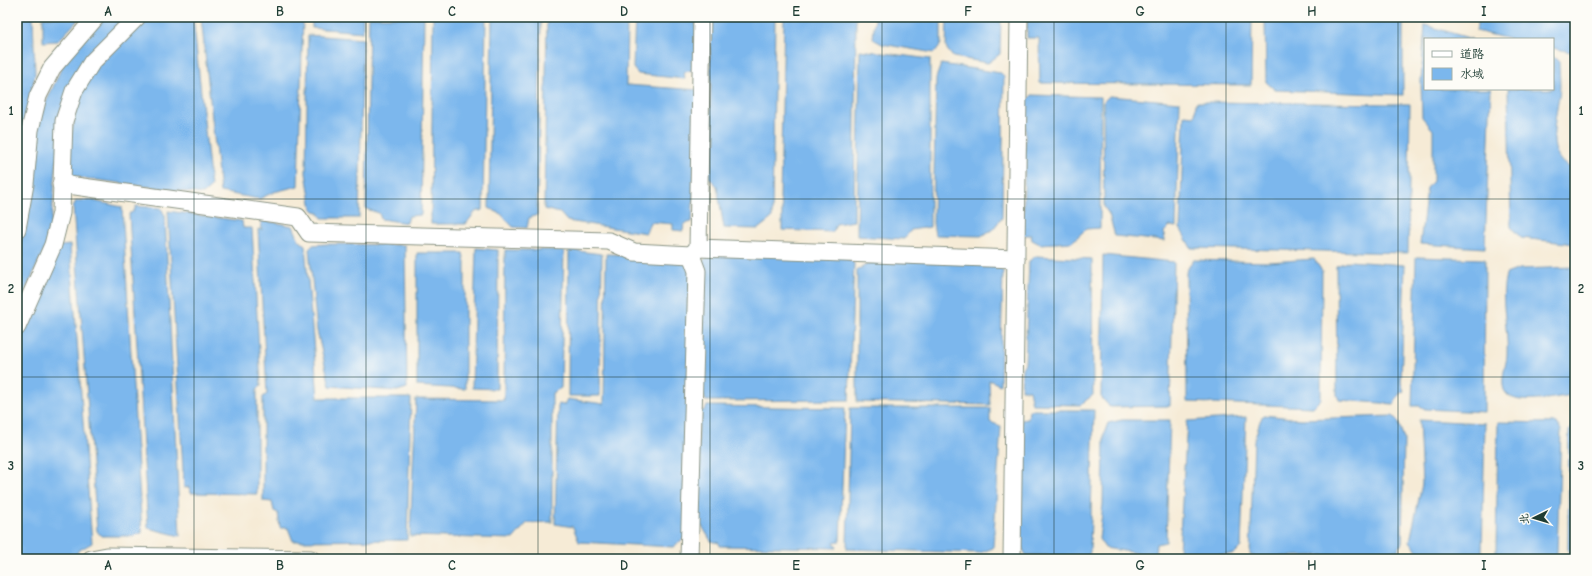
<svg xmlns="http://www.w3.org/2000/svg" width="1592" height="576" font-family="'Comic Neue','LXGW WenKai TC',sans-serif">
	<rect width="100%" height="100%" fill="#fdfcf7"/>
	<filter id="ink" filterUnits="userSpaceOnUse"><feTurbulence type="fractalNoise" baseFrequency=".025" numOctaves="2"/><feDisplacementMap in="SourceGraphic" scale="8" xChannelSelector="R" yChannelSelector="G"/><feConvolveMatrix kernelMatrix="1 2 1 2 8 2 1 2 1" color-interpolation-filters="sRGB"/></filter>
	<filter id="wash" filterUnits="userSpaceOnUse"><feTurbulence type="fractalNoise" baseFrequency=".012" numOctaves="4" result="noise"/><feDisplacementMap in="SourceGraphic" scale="16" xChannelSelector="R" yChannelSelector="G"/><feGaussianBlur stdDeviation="0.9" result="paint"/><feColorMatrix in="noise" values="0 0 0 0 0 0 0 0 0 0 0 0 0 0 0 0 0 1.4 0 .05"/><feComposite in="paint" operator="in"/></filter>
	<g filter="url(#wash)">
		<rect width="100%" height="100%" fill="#f6ebd6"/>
		<!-- water -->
		<g fill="#7bb7ed" stroke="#4d7a90">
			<path d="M17,17H33L35,74L26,127H17Z"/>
			<path d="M43,17H81L58,41L43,42Z"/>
			<path d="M103,17H131L60,123L50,237L17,309V251L22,239L30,204L36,125L65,60Z"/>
			<path d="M145,17H193L211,187L203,194L74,177L68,169L69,146L78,99L93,72Z"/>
			<path d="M201,17H303L298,186L274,192L259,199L220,192Z"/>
			<path d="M312,17H363V32L312,28Z"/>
			<path d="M369,17H424L421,215L409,216L407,223L381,219L379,213L366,209Z"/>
			<path d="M433,17H486L483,210L475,212L466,224H431Z"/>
			<path d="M492,17H541L537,215L529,218L527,228L513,227L501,214L489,208Z"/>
			<path d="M547,17H627L626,85L699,90L692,222L684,224L683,231L673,230V224L650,222L646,233L567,221L560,213L544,209Z"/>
			<path d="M635,17H696L695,70L684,72L685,79L638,74L633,68Z"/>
			<path d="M709,17H775L772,218L758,229L724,228L717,186L708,177L711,82Z"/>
			<path d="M784,17H856L854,221L836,224L833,232L782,230V207L780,199Z"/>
			<path d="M875,17H941V44L934,53L882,44L873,39Z"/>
			<path d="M947,17H1001L1000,54L988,63L953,57L946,48Z"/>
			<path d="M1027,17H1252L1251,85L1040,83L1039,38H1027Z"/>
			<path d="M1265,17H1403V95L1275,90L1266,82Z"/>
			<path d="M1478,17H1575V53L1553,48V39H1509L1476,31Z"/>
			<path d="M1425,25L1472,39H1425V89H1491L1485,248L1420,244L1427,188L1433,181V130L1422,117L1421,81Z"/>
			<path d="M308,35L363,39L359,218H322L319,213L312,209L306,173Z"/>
			<path d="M860,50L930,59V227L911,230L904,239L857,236Z"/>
			<path d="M1553,56L1559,62C1559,73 1561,85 1559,96C1556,119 1543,161 1575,169V244L1521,238L1511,227L1508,89H1553Z"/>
			<path d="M941,64L1001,73L1004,76L1002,218L992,230L981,236L935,235L933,223L936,78Z"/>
			<path d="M1032,95L1101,97L1100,228L1086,229L1072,242L1040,244L1032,240L1031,235H1023L1026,101Z"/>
			<path d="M1109,96L1180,102L1176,227L1170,226L1164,232L1165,241L1115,236L1109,214L1104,207L1103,102Z"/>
			<path d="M1196,102L1410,104L1408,253L1191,248L1180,228L1184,115L1195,116Z"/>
			<path d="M90,200L122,207L142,533L133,536H101L97,531L73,207L76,201Z"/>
			<path d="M136,206L161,208L165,216L180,536L148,528L129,214L134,211Z"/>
			<path d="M168,211L242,221L243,228H252L261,386L257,389V494L191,493L189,487L184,488Z"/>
			<path d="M261,220L293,226L299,240L305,245L318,398H411L407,540L293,541L288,528H280L278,513L274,511L272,502L263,501V397L267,394L258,229L262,230Z"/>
			<path d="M326,244L405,245L407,388L397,391L330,386L317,331L309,249L313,245Z"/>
			<path d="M70,245L92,543L78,551L74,559H17V349L59,246Z"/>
			<path d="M476,248L498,250L497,389L472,388Z"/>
			<path d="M505,250H564L561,388L552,393V522L527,523L513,539L410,536L416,399L504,400Z"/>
			<path d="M569,250L602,254L600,396H568Z"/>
			<path d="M712,252L842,255L854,263L849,400L706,401L700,388L701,263Z"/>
			<path d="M417,253H463L465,262V389L417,386Z"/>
			<path d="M606,254L684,256L692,269L688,535L673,547L579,542L573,527L555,524L558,404L564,405L567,399L604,404Z"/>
			<path d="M1103,255L1174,262L1170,406L1110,407L1101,397Z"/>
			<path d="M883,256L989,261L1003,271L1000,385L989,380L990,405L857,402V270Z"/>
			<path d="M1036,256L1092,259L1093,395L1080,405L1032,404L1029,390H1021L1022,368L1025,363L1029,261Z"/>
			<path d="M1416,257L1485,259L1484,412L1425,409L1420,406H1412Z"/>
			<path d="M1314,259L1322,271L1321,399L1313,407L1187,402L1186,272L1193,260L1268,262Z"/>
			<path d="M1349,261L1405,265L1401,383L1404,391L1400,393L1394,404L1339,400L1337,395L1336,266Z"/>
			<path d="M1575,267V395C1557,396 1524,406 1509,396C1497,388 1506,367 1507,356C1509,328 1499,300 1506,274L1519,269Z"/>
			<path d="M707,406L845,408L840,541L834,542L837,548L720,546L719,543L711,541L702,526H697L699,410L704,411Z"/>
			<path d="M850,408H990V422L1001,426L993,548L980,553L847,549Z"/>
			<path d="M1029,410H1094L1090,552L1088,556L1026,555L1020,544L1021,420L1028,419Z"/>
			<path d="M1264,415L1301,419L1393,416L1398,421L1404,439L1402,543L1398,550L1389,551L1388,559L1345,555L1255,557L1250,555L1254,440C1258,432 1258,421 1264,415Z"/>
			<path d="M1246,417L1241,547L1234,554L1190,556L1179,551L1187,421Z"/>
			<path d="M1122,420H1170L1166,542L1156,544L1155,556L1105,548L1099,539L1103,504L1104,434L1108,423Z"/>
			<path d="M1419,420L1485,423L1482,555L1422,557L1410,541L1422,484Z"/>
			<path d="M1575,421V559H1572L1568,551L1569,431Z"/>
			<path d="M1498,422L1557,423L1561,430L1557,553L1550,558L1496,554Z"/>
		</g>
	</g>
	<g filter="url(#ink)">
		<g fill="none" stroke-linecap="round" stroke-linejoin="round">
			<!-- minor casing -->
			<g stroke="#8a9485" stroke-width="19">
				<g id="minor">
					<path d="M61,184L298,217L309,233L609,241L634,252L691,255"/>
					<path d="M17,229L25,184L30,130L38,96L52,68L96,17"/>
					<path d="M698,248L1016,259"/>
					<path d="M17,327L53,245L61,213L64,121L74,91L92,62L137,17"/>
					<path d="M91,559L107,556L311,559"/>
					<path d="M689,559L697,271L691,255L698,248L702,17"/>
					<path d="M1012,559L1019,17"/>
				</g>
			</g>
			<!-- minor -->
			<use href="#minor" stroke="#fff" stroke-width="17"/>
		</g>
	</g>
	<!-- grid -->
	<path fill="none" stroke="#1f3d34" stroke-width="1" stroke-opacity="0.55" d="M194,17V559M366,17V559M538,17V559M710,17V559M882,17V559M1054,17V559M1226,17V559M1398,17V559M17,199H1575M17,377H1575"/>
	<!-- margin -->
	<rect width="1592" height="576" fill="none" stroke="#fdfcf7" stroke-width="44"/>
	<!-- legend -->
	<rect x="1424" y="38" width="130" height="52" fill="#fdfcf7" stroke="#a4b0a9"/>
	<rect x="1432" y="51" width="20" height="6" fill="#ffffff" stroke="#a4b0a9"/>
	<text x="1460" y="58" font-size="12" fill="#1f3d34">道路</text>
	<rect x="1432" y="68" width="20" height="12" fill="#7bb7ed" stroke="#a4b0a9"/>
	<text x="1460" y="78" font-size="12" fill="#1f3d34">水域</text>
	<!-- north arrow -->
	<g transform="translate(1534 518) rotate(265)" stroke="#fdfcf7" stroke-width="3" paint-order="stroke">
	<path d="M0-3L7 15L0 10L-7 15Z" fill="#1f3d34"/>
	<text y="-6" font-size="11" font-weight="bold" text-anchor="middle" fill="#1f3d34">北</text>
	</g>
	<rect x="22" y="22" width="1548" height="532" fill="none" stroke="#1f3d34" stroke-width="1.5"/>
	<g font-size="13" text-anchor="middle" font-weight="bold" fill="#1f3d34">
		<text x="108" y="16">A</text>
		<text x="280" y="16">B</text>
		<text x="452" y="16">C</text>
		<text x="624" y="16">D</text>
		<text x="796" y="16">E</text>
		<text x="968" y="16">F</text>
		<text x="1140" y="16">G</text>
		<text x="1312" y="16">H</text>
		<text x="1484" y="16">I</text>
		<text x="11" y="115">1</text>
		<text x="1581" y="115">1</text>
		<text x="11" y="293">2</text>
		<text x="1581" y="293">2</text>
		<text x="11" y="470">3</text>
		<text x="1581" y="470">3</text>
		<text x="108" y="570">A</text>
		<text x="280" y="570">B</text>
		<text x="452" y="570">C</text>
		<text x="624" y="570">D</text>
		<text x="796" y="570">E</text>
		<text x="968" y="570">F</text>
		<text x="1140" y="570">G</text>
		<text x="1312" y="570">H</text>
		<text x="1484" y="570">I</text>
	</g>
</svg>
